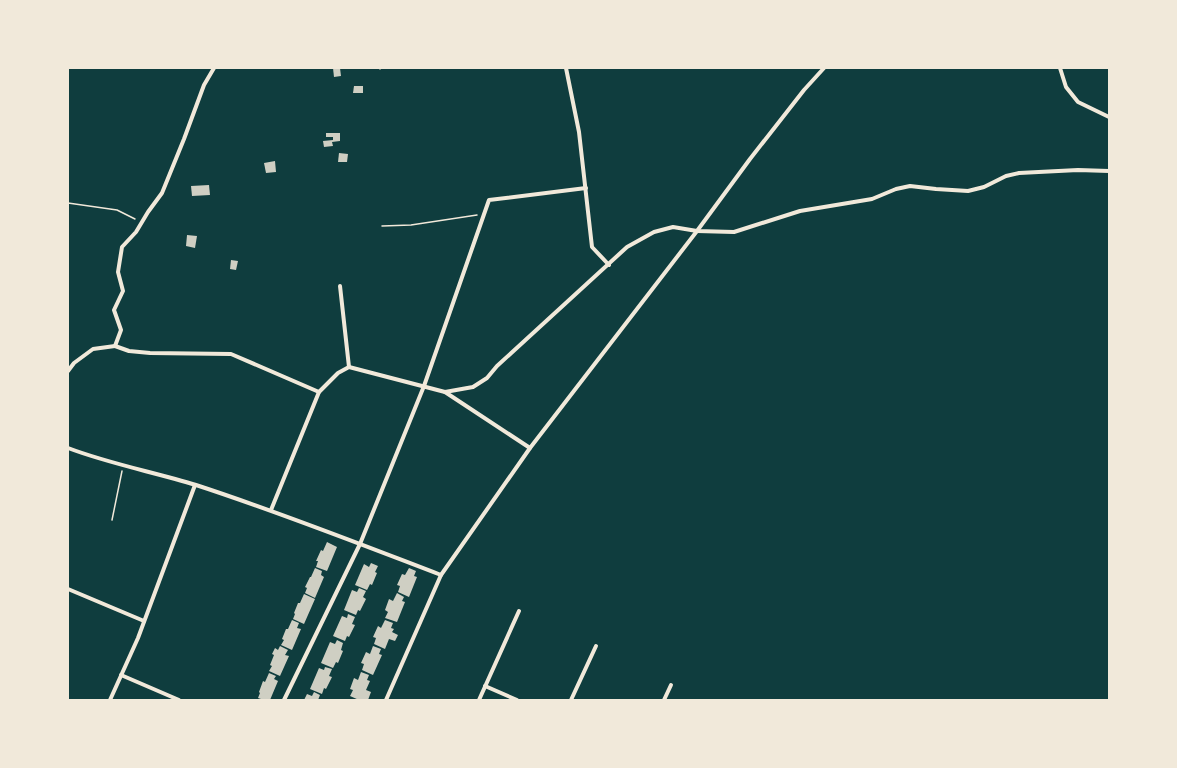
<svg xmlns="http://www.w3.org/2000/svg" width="1177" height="768" font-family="'Noto Serif',serif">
	<rect width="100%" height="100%" fill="#0f3d3e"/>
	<!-- building -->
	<g fill="#cfcfc3">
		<path d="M333,68H340L341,76L334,77Z"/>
		<path d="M354,86H363V93H353Z"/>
		<path d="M326,133H340V141L332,142L333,146L324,147L323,141L333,140V137H326Z"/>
		<path d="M339,153L348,154L347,162H338Z"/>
		<path d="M275,161L276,172L266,173L264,163Z"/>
		<path d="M209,185L210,195L192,196L191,186Z"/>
		<path d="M187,235L197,236L195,248L186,246Z"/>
		<path d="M231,260L238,261L236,270L230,269Z"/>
		<path d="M327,542L337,547L327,571L316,567L318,561H316L321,550L323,551Z"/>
		<path d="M371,563L378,566L375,572L377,573L372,585L370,584L367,590L355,585L364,564L369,567Z"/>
		<path d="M315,568L322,571L321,575L324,577L315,598L305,593L307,588L305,587L310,577H311Z"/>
		<path d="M409,568L416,571L414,576L417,577L409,597L398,592L400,586L397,585L402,574L405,575Z"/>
		<path d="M359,588L366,591L363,597L366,599L360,611L358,610L356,615L344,610L352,590L357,592Z"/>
		<path d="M397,593L404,597L402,601L405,602L397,622L385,618L388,612L385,610L389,599L393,601Z"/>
		<path d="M304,594L315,599L304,624L293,619L295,614L294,613L298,603H300Z"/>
		<path d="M348,614L355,617L352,624L355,625L349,637L347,636L345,641L333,636L342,616L347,618Z"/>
		<path d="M292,620L299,623L297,628L301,629L292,650L281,645L284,640L282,639L286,629H288Z"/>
		<path d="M385,620L393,623L391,628L394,629L392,632L398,635L395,641L389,639L385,649L374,644L376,638L373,637L378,626L381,628Z"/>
		<path d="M337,640L343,643L341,650L343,651L338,663L336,662L333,668L321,663L330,642L335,644Z"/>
		<path d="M280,646L288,650L285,655L289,656L280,676L269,671L272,666L270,665L274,655L272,654L275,648L278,650Z"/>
		<path d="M373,646L381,649L379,654L382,655L373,675L362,670L364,664L361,663L366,652L370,654Z"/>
		<path d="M325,667L332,669L329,676L332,677L326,689L324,688L322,694L310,689L319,668L324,670Z"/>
		<path d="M361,672L369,675L367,680L370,681L366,690L371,692L368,700H359L350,696L353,690L350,689L354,678L358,680Z"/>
		<path d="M269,673L276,676L274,679L278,681L270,700H264L258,698L260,693L259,692L263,681L265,682Z"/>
		<path d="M314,692L320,695L318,700H304L307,694L312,696Z"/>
	</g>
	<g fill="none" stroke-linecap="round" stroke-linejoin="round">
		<!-- path -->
		<g stroke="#f1e9da" stroke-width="1.5">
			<path d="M380,68V69"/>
			<path d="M68,203L117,210L135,219"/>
			<path d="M382,226L411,225L477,215"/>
			<path d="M112,520L122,471"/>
		</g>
		<!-- minor -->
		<g stroke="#f1e9da" stroke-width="4">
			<path d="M566,68L579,132L592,247L609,265"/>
			<path d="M1060,68L1066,87L1078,102L1109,117"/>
			<path d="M340,286L349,367"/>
			<path d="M115,346L129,351L150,353L231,354L319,392"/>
			<path d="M68,371L74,363L93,349L115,346L121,330L114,310L123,291L118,272L122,247L136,232L148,212L162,193L184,139L204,85L214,68"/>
			<path d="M445,392L530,448"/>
			<path d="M68,448C110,464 154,472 196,485C279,512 360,544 441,575"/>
			<path d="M271,510L319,392L338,373L349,367L445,392L473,387L487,378L497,366L627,247L654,232L673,227L697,231L734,232L800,211L872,199L896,189L910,186L936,189L968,191L984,187L1006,176L1019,173L1078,170L1109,171"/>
			<path d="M68,589L144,621"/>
			<path d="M121,675L179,700"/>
			<path d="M485,686L517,700"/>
			<path d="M110,700L138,638L195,485"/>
			<path d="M284,700L360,544L424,386L489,200L586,188"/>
			<path d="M386,700L441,575L530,448L697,231L750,159L804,90L824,68"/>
			<path d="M479,700L519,611"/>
			<path d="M571,700L596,646"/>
			<path d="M664,700L671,685"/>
		</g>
	</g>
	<!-- border -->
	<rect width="1177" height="768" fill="none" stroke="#f1e9da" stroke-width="138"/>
</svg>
